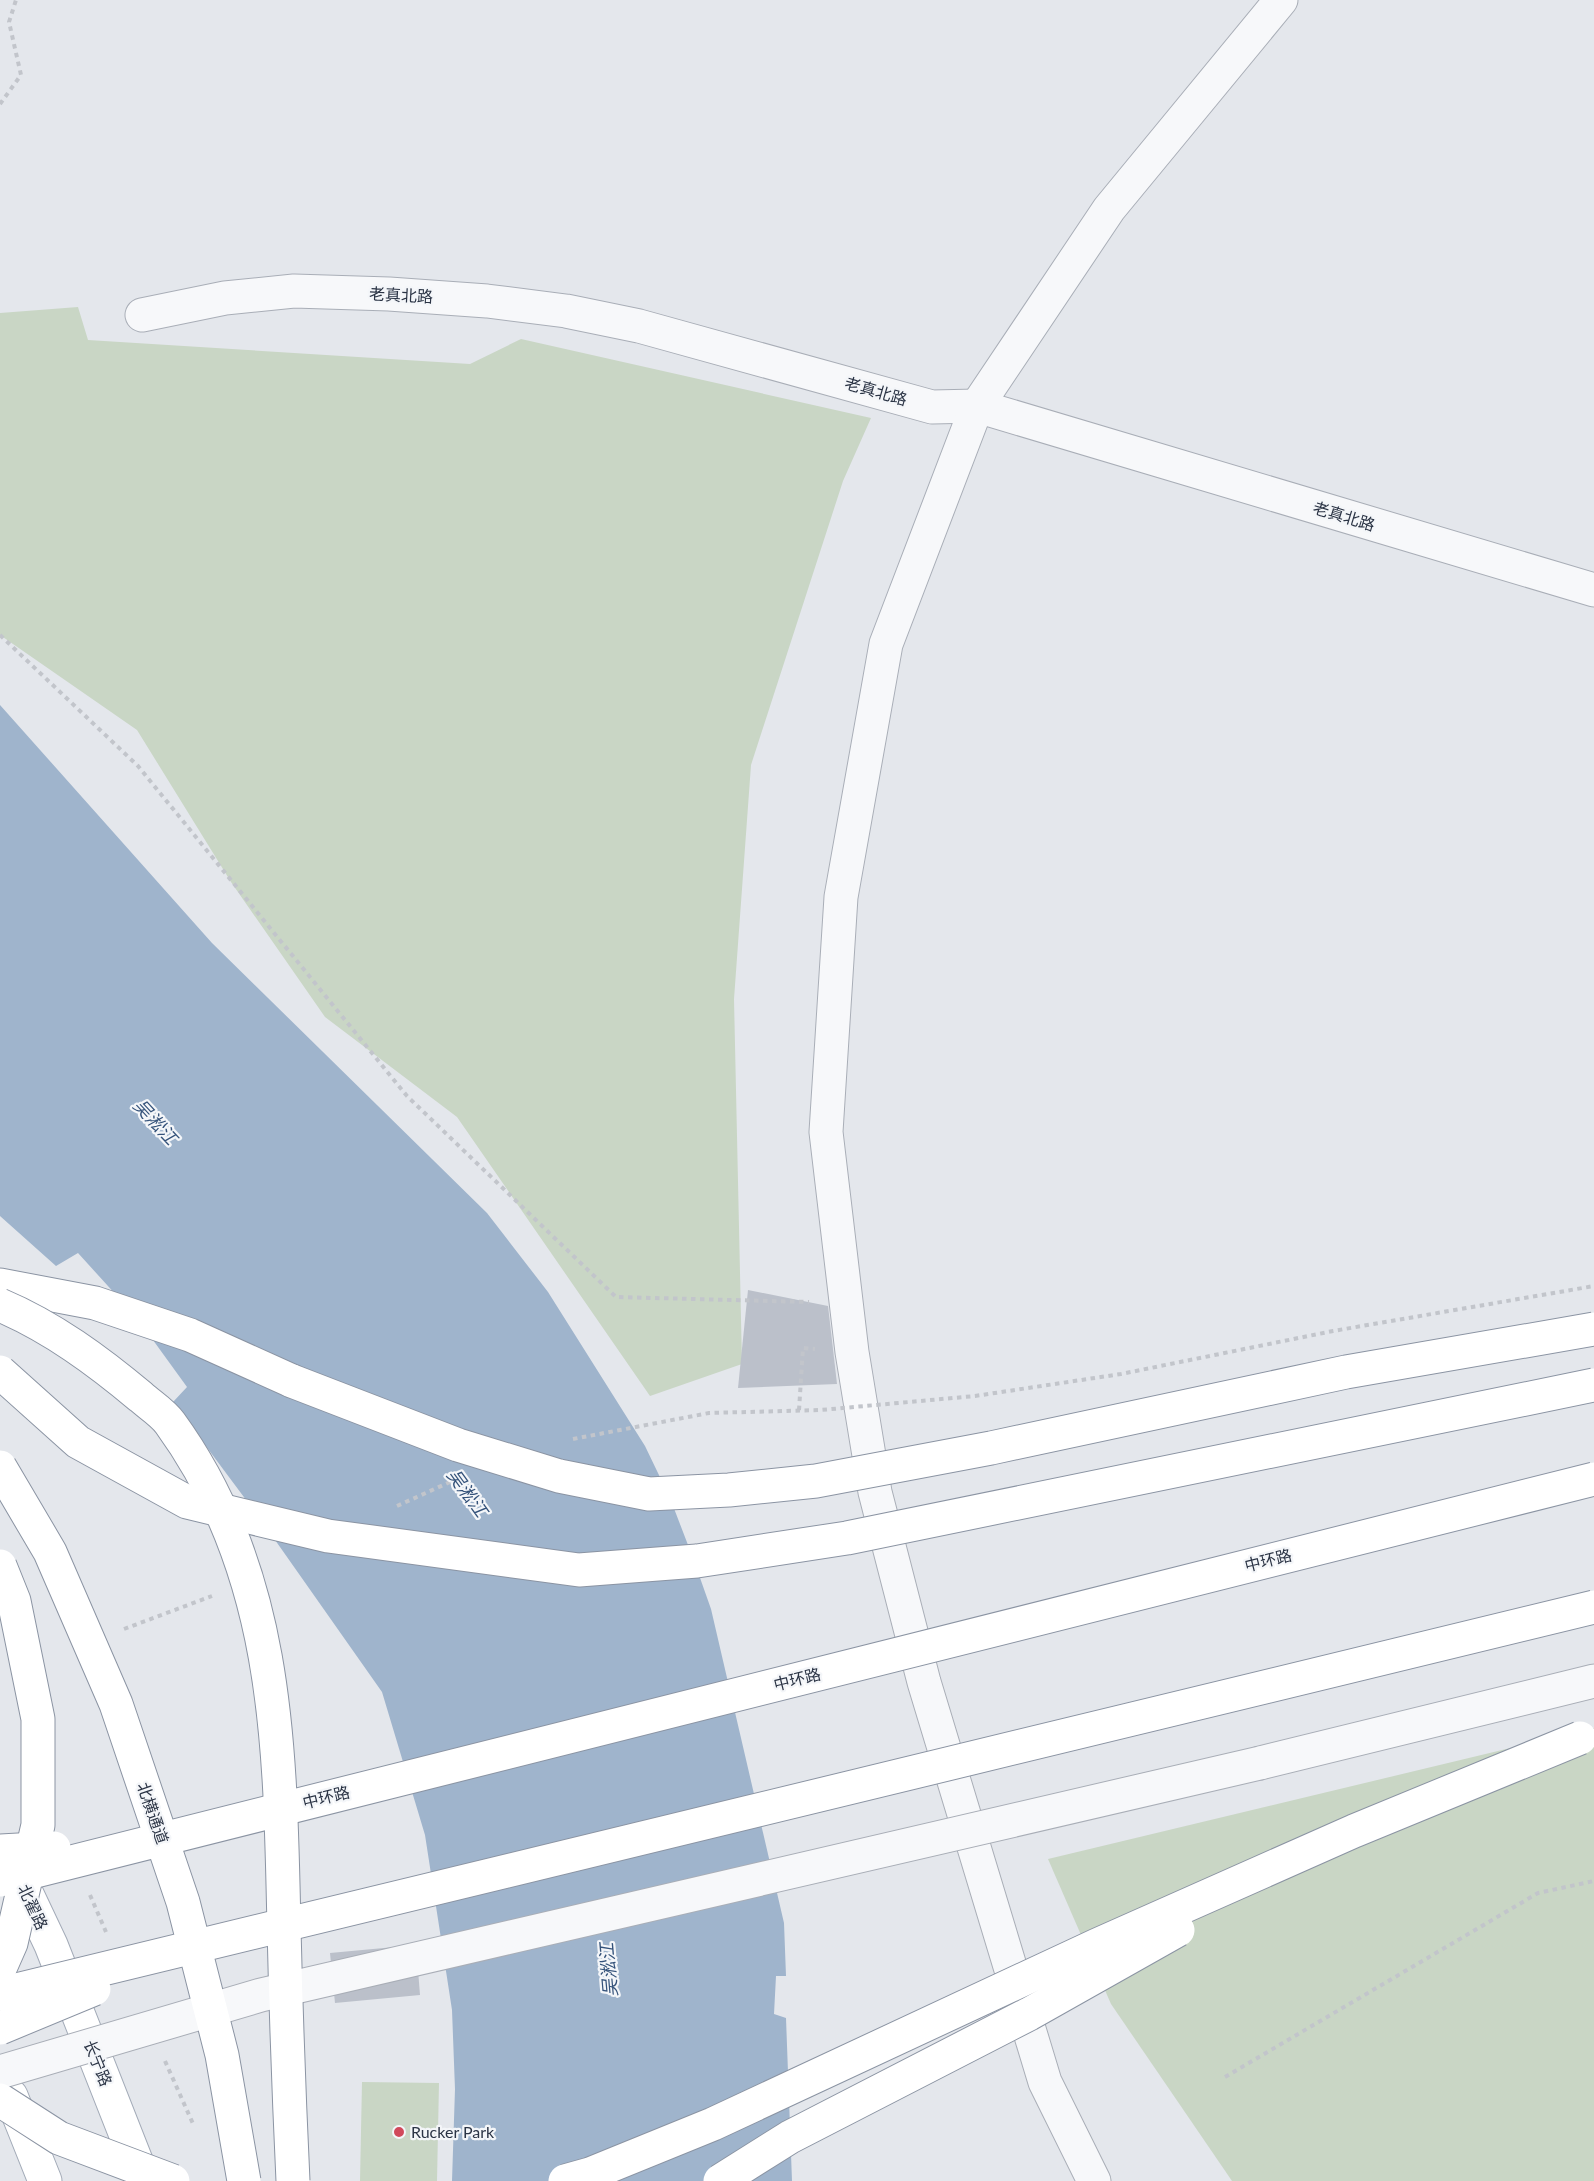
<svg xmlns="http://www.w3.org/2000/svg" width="1594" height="2181" font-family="Lato,'Noto Sans SC',sans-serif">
	<rect width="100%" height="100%" fill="#e4e7ec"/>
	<!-- green -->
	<g fill="#c9d6c5">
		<path d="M78,307L88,340L470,364L521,339L871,418L843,481L751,765L734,999L742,1364L650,1396L457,1117L325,1017L231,882L137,730L0,635V313Z"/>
		<path d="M1594,1728V2181H1232L1111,2004L1048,1859Z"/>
		<path d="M362,2082L439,2083L437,2181H360Z"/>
	</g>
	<!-- water -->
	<path fill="#9fb4cc" d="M0,705L212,943L487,1213L548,1292L645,1446L670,1498L693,1558L711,1609L784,1923L786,1976H776L774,2014L786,2018L792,2181H452L455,2089L452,2010L425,1835L382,1692L261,1520L173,1402L187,1387L137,1318L78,1253L56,1266L0,1216Z"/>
	<!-- building -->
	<g fill="#bbc0ca">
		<path d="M748,1290L828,1306L837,1384L738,1388Z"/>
		<path d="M416,1945L420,1995L335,2003L330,1953Z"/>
	</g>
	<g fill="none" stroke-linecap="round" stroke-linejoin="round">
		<!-- minor casing -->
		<g stroke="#a9aeb7" stroke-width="35">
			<g id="minor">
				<path d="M142,315L225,298L294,291L389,294L487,301L566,311L639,326L932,407L977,406L1594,590"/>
				<path d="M1260,1763L1594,1681"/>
				<path d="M1094,2181L1045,2082L924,1682L875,1492L852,1352L826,1132L841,897L886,644L977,406L1109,209L1281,0"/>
			</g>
		</g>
		<!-- major casing -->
		<g stroke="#a3abb8" stroke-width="35">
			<g id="major">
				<path d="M16,1871L51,1945L144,2181"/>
				<path d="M11,2096L45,2181"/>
			</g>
		</g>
		<!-- highway casing -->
		<g stroke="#8b94a3" stroke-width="35">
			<path id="highway" d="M0,1285L95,1303L190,1335L292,1381"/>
		</g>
		<!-- path -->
		<g stroke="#c2c5cb" stroke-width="4" stroke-dasharray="4.5 4.5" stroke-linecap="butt">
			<path d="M0,104L21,75L9,22L16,0"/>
			<path d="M0,635L138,766L407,1096L616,1297L809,1302"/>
			<path d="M799,1410L803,1348L815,1349"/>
			<path d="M90,1895L106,1932"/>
			<path d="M165,2061L194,2126"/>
			<path d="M1225,2077L1538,1893L1594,1881"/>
		</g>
		<!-- minor -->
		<use href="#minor" stroke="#f7f8fa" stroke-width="33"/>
		<!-- major -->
		<use href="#major" stroke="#fff" stroke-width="33"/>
		<!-- highway -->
		<use href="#highway" stroke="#fff" stroke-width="33"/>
		<!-- minor-bridge casing -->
		<g stroke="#a9aeb7" stroke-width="35" stroke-linecap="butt">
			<path id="minor-bridge" d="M0,2072L261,1995L1260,1763"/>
		</g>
		<!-- highway-bridge casing -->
		<g stroke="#8b94a3" stroke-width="35" stroke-linecap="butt">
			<g id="highway-bridge">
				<path d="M0,1305C52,1327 98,1361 141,1397C150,1405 163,1413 170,1423C280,1574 280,1750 284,1928C286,2012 289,2097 293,2181"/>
				<path d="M0,1372L78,1442L187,1502L328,1536L579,1570L697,1561L847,1538L1594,1385"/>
				<path d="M292,1381L458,1445L559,1476L649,1494L729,1490L816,1481L991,1448L1346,1372L1594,1329"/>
				<path d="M0,1467L50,1552L116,1704L183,1902L222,2055L244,2181"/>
				<path d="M0,1566L14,1601L38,1719V1825L11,1943L0,1968"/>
				<path d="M0,1851L54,1848"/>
				<path d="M0,1880L1594,1479"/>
				<path d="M0,1994L1594,1607"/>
				<path d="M0,2028L94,1989"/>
				<path d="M0,2100L59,2138L173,2181"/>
				<path d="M565,2181L590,2174L713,2124L1097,1945L1354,1831L1580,1738"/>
				<path d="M720,2181L790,2137L1029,2014L1178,1930"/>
			</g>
		</g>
		<!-- path-bridge -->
		<g stroke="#c2c5cb" stroke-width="4" stroke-dasharray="4.5 4.5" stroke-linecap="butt">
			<path d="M573,1439L709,1413L821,1410L975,1396L1121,1374L1333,1331L1594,1286"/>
			<path d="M397,1506L450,1482"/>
			<path d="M124,1629L212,1596"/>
		</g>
		<!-- minor-bridge -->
		<use href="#minor-bridge" stroke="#f7f8fa" stroke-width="33"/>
		<!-- highway-bridge -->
		<use href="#highway-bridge" stroke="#fff" stroke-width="33"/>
	</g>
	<!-- markers -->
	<circle fill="#d1495b" stroke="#f4f6f9" stroke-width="2" cx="399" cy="2132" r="6"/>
	<g text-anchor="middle" stroke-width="4.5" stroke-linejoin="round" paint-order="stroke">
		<!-- street labels -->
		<g font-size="16" fill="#2b3445" stroke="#f4f6f9">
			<text transform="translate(401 295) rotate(3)" y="6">老真北路</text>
			<text transform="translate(876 391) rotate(16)" y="6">老真北路</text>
			<text transform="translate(1344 516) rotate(17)" y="6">老真北路</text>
			<text transform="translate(1268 1560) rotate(-14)" y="6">中环路</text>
			<text transform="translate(797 1679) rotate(-14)" y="6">中环路</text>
			<text transform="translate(326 1797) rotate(-14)" y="6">中环路</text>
			<text transform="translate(153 1813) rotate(71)" y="6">北横通道</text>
			<text transform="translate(33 1907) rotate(65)" y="6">北翟路</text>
			<text transform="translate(98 2063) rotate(68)" y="6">长宁路</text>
		</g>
		<!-- poi labels -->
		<g font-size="16" fill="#2b3445" stroke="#f4f6f9" text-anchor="start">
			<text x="411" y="2138">Rucker Park</text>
		</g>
		<!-- water labels -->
		<g font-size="18" font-style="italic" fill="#34527a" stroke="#f4f6f9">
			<text transform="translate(155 1122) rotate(47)" y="6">吴淞江</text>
			<text transform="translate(467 1493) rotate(54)" y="6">吴淞江</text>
			<text transform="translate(609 1970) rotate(-95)" y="6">吴淞江</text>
		</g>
	</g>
</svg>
